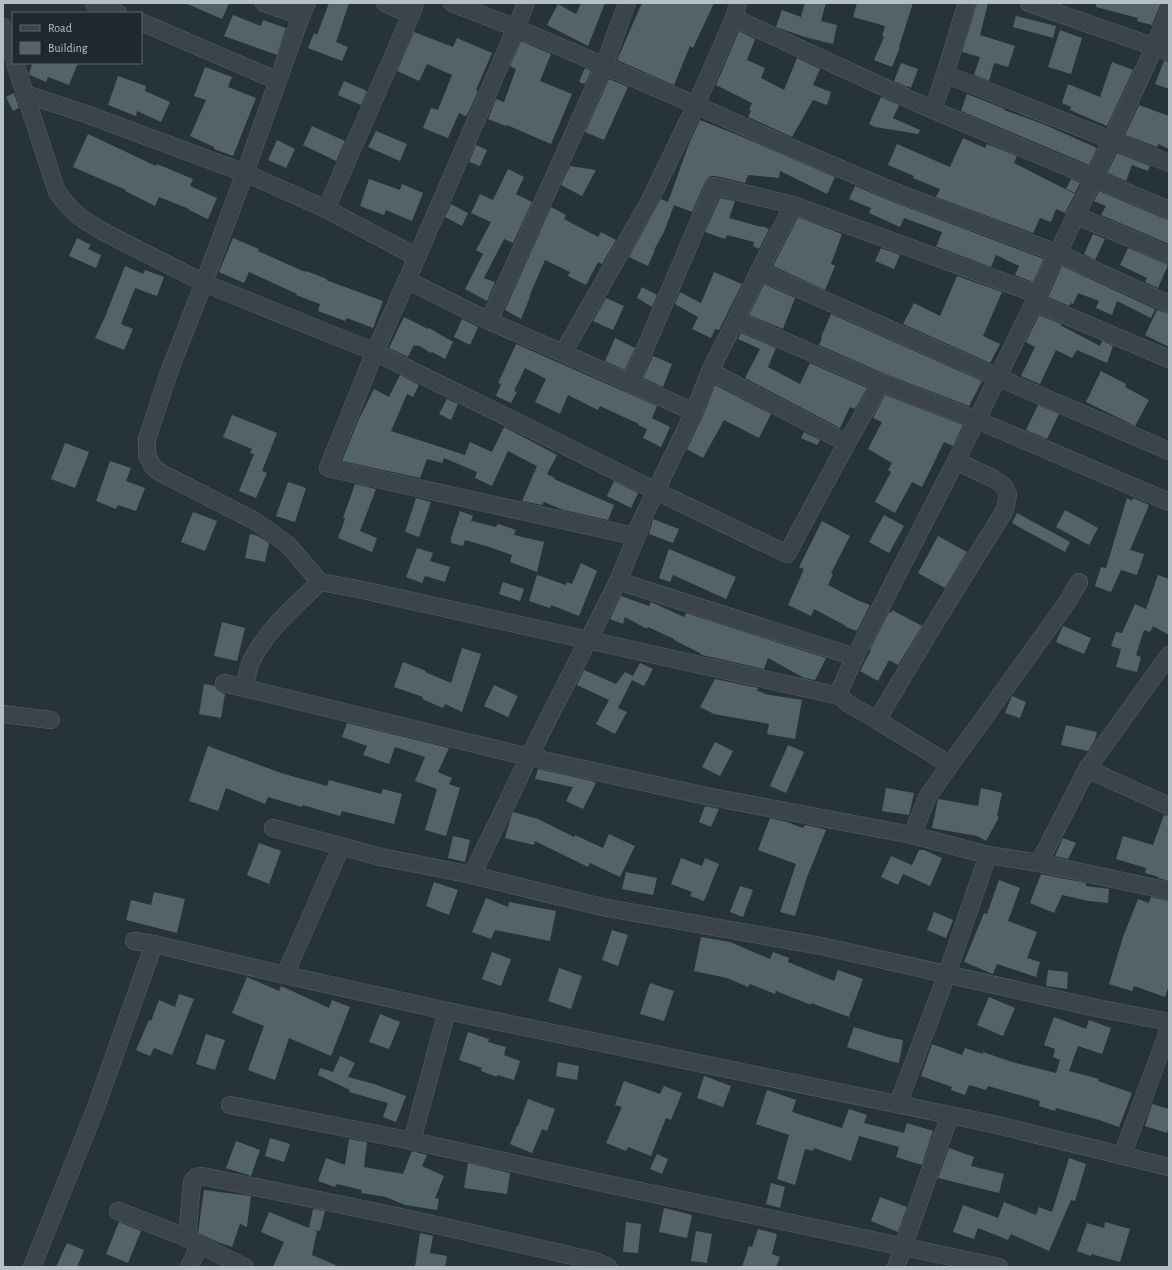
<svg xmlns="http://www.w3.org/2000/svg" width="1172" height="1270" font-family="'Alegreya Sans',sans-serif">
	<rect width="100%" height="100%" fill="#26333a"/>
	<!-- building -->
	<g fill="#54626a">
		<path d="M185,3H229L222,19Z"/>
		<path d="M329,3H349L336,42L348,47L342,61L308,48L314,33L317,35Z"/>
		<path d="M581,3H605L588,46L547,25L558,4L576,14Z"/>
		<path d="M642,3H714L693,48L690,46L674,85L617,60Z"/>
		<path d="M805,3H826L821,21L837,25L833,44L805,37L776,27L782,10L801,17Z"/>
		<path d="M857,3H913L899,47H900L892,67L874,60L884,37L882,36L885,26L853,17Z"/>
		<path d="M977,3H988L980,35L1015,46L1008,67L994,63L989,81L974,75L980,57L962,52Z"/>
		<path d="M1096,3H1161L1152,25L1137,21L1138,18L1096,7Z"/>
		<path d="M233,15L261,26L263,20L286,28L277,55L224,36Z"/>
		<path d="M1016,16L1056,26L1053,38L1013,27Z"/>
		<path d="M1060,30L1082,38L1071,74L1048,67Z"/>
		<path d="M739,31L755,39L747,60L765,68L761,78L784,90L797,58L820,69L813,85L831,92L827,105L813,100L792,137L748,117L751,111L749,110L752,103L716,85Z"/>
		<path d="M414,32L453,47L457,38L492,53L476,90L478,91L469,111L466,116L459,113L448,138L423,128L431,108L438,110L452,75L427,64L419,81L397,71Z"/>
		<path d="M521,41L551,54L540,81L572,94L551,144L507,125L506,126L488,119L496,99L504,102L516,69L510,66Z"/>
		<path d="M1164,61L1169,62V89L1155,84Z"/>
		<path d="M1112,62L1133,70L1107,126L1070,110L1071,107L1062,103L1068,84L1100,97Z"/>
		<path d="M33,63H78L69,85L48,77L46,82L30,75L29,73Z"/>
		<path d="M901,63L918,69L911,88L908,86L907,87L894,81Z"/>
		<path d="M205,67L232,77L228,87L256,98L233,156L214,149V147L190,136L206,100L194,96Z"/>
		<path d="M585,68L591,71L585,84L579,82Z"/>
		<path d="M118,76L146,86L145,91L170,102L161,122L137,111L136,116L108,105Z"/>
		<path d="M609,79L628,87L604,140L585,132Z"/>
		<path d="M344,81L367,91L361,105L338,95Z"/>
		<path d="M14,93L19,108L13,111L6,97Z"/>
		<path d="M967,94L1005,109L1004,110L1043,124L1097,148L1089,165L961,111Z"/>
		<path d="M881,97L899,105L893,118L920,130L918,134L875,127L869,124Z"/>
		<path d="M1139,105L1169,116V149L1158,144L1157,147L1125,135Z"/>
		<path d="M700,120L740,136L835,177L827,194L780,171L779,178L748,175L745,183L716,176H711L707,179L705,182L692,212L674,205L664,232L654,250H655L648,266L629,257L661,199L668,202L690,141Z"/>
		<path d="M312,126L345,141L336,161L303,145Z"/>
		<path d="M376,131L407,144L400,161L368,147Z"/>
		<path d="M88,134L156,166L157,164L193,179L190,186L217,198L208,219L189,210V209L159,197L155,206L125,191L126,190L73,167Z"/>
		<path d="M963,138L985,148L987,144L1017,156L1014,163L1075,194L1065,213L1056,209L1051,222L1040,218L1033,233L936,197L940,189L913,178L914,176L888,165L897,144L950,167Z"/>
		<path d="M277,140L295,149L286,168L268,160Z"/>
		<path d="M476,145L487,150L480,166L469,162Z"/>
		<path d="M1117,153L1150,166L1148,171L1132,165L1126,181L1107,173Z"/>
		<path d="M570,166L596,170L582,196L561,185Z"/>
		<path d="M508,169L524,177L516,194L532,202L513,243L504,239L484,278L495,282L487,301L465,289L483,254L476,250L491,222L471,213L480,194L493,200Z"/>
		<path d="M369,179L400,190L402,184L423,193L412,221L386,210L384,215L360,206Z"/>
		<path d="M1071,179L1080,183L1075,193L1066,189Z"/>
		<path d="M855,186L891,201L1044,259L1033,282L1015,275L1019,266L996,255L991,267L938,247H936L942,232L904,218L900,227L869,213L871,208L849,199Z"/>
		<path d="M1099,191L1165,219L1169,220V244L1101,215L1106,206L1094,201Z"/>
		<path d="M720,198L735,201L729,218L761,227L762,226L769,229L759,249L753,246L754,242L727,235L725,239L705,232Z"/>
		<path d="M451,204L468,213L462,226L445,217Z"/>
		<path d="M551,207L566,215L564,219L598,237L601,232L616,240L602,264L598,262L586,285L568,276L570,272L545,260L529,297H530L521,319L505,310Z"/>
		<path d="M798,217L842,234L831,264L835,266L825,290L773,266Z"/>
		<path d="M1093,234L1105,239L1095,260L1084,254Z"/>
		<path d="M77,238L91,245L88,249L101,255L96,268L69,256Z"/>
		<path d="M233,238L259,249L258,251L305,272L306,271L327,279L326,280L383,301L373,328L347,318L345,321L318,311L320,304L296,295L297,294L249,272L244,283L219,272Z"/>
		<path d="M881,248L900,255L894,269L875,261Z"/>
		<path d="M1128,248L1168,265L1158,288L1145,282L1147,278L1120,265Z"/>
		<path d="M125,266L143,274L145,270L164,277L157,296L135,288L121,324L133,329L124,350L95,338L105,317Z"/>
		<path d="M1062,266L1155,309L1151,318L1117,301L1112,315L1096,308L1099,301L1078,293L1073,304L1071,303L1069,306L1048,297Z"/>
		<path d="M714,272L742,284L719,330L715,329L711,338L692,329L698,317L675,304L680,292L701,303Z"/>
		<path d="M957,276L1002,292L983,336L1000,344L990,363L903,324L914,303L940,316Z"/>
		<path d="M764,284L795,298L783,329L749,315Z"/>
		<path d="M642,287L657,295L652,307L637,298Z"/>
		<path d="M606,298L624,306L613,330L593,321Z"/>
		<path d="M1157,310L1169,314V347L1145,335Z"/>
		<path d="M831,314L982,381L969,406L885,374L819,345L822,338L821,337Z"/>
		<path d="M1039,315L1061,324L1060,325L1100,346L1102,341L1113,346L1107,363L1077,350L1072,358L1056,350L1040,384L1021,376L1035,347L1026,342Z"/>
		<path d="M404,317L428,329L429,328L453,342L445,359L432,352L431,353L418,345L417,346L414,345L408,357L389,348Z"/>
		<path d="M462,319L478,327L470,345L454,337Z"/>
		<path d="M741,333L776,348L768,367L800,384L810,363L867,388L855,409L850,407L840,428L745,378L760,349L738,339Z"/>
		<path d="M615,338L635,348L625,370L605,361Z"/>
		<path d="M516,344L657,406L652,418L670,427L661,447L643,438L647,429L638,425L639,424L600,406L598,410L568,395L560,414L535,402L546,379L525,368L514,391L517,392L511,403L496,396L501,384L498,383Z"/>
		<path d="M653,356L672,364L663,387L643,378Z"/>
		<path d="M1101,371L1126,384L1125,387L1149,400L1135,426L1086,402Z"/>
		<path d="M400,375L419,385L413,397L407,394L391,431L465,455L470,442L492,452L504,427L557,455L547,474L555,478L554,479L614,505L608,520L563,510L544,502L542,505L522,501L537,466L508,451L492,486L475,478L477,472L444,458L442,463L427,459L420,478L342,461L358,421L374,389L389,397Z"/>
		<path d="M715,385L771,414L759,438L724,420L703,458L687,449L703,416Z"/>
		<path d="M885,395L963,425L953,446L944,442L922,487L912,482L895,513L875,502L891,472L888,470L892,463L868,449L882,422L873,418Z"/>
		<path d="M447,399L458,404L451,420L439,414Z"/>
		<path d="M1038,405L1059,414L1047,439L1026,430Z"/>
		<path d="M232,415L277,433L262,471L267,473L256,498L239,491L254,454L250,453L252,449L223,437Z"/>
		<path d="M804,432L828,444L820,440L817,445L801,438Z"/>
		<path d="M65,443L89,452L75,488L51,479Z"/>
		<path d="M110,461L131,468L126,481L145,488L136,511L118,505L116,509L96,501Z"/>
		<path d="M614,481L638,493L631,508L607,496Z"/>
		<path d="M288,482L306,488L295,522L276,516Z"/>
		<path d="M355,484L376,489L360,531L377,538L372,552L338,538L345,519L343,518Z"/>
		<path d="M416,498L431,502L419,537L405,532Z"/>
		<path d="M1127,498L1132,501L1133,498L1149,505L1130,550L1144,554L1137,575L1121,570L1111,592L1095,586L1101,567L1106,568Z"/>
		<path d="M1065,510L1098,528L1089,545L1056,527Z"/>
		<path d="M460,511L473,516L471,521L496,527L498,524L516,530L514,535L544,542L537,572L510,562L512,555L486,546L465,540L463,546L451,543V538Z"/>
		<path d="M193,512L217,521L205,551L181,542Z"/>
		<path d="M1017,513L1070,542L1065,552L1012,523Z"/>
		<path d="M884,515L904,526L889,553L869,542Z"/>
		<path d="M653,519L679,529L673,543L649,534Z"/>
		<path d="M822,521L850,536L831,573L833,574L828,585L859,601L870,605L857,631L846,627V626L814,609L811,616L788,605L804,569L799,567Z"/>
		<path d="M250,534L258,536L269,543L265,562L245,558Z"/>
		<path d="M938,536L967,552L945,588L918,573Z"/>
		<path d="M417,548L433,553L430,561L450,567L445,582L425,576L422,583L406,577Z"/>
		<path d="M669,549L736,577L726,599L673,575L670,582L659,578Z"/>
		<path d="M581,563L597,571L579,616L551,605L550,608L529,601L537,575L566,585L567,582L572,584Z"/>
		<path d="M1158,575L1169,579V635L1153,626L1150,632L1144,630L1136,655L1141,657L1137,672L1116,667L1121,649L1111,646L1116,632L1122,633L1135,604L1146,609Z"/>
		<path d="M503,582L524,589L520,601L499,594Z"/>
		<path d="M621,596L649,606L651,602L684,617L686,613L826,658L815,680L804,678L768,658L764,669L702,655L700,654V653L674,640V639L648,627L647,629L625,617L623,624L610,619Z"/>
		<path d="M892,610L922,626L898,665L889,660L878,681L860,671L871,650L870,649L889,612L891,613Z"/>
		<path d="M222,622L245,628L237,661L214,656Z"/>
		<path d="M1063,626L1091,638L1084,654L1056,642Z"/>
		<path d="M462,648L481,654L462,712L445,704L443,708L422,699L423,697L394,687L403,662L426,671L425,672L451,683Z"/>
		<path d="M640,663L653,669L644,686L632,680L618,708L627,712L615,734L596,724L609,700L577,685L584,670L616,684L625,672L633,676Z"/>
		<path d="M715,679L758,688L757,691L765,693L764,694L802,700L795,739L767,734L769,724L714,714L700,707Z"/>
		<path d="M204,684L215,686L217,690L225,694L221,718L199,714Z"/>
		<path d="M494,685L518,696L508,717L484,706Z"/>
		<path d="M1012,696L1026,702L1020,718L1005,713Z"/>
		<path d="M347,723L449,748L438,772L452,778L449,784L460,788L446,836L425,830L437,789L415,781L425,757L395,747L389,764L363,755L367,746L342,737Z"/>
		<path d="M1066,725L1097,732L1095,740L1088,751L1061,745Z"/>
		<path d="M715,742L733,751L720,776L702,767Z"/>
		<path d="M788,745L804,752L786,793L770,786Z"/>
		<path d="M208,746L281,773L327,786L329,780L381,794L383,789L402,794L394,824L342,811L340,816L303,805L302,807L268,797L265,804L226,788L218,811L189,801Z"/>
		<path d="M538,769L592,781L596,783L583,809L566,801L573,787L535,779Z"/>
		<path d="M886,788L914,793L909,815L882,811Z"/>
		<path d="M981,788L1002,793L997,816L999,817L986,841L977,836L932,828L938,799L978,806Z"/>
		<path d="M705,806L719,809L711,827L699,822Z"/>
		<path d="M513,812L538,819L574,837L575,835L603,848L609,834L635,846L620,877L590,863L588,867L535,841L534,845L505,838L510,820Z"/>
		<path d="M1164,815L1169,816V881L1158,878L1159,877L1145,873L1146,868L1116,859L1123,836L1153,845Z"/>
		<path d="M770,818L787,822L803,828L805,825L820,828L826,830L807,877L795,916L780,912L796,864L758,850Z"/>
		<path d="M453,836L470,840L465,862L448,858Z"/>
		<path d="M1063,838L1076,843L1068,859L1055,856Z"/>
		<path d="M259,843L281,851L269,884L247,875Z"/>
		<path d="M919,850H924L942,858L930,886L903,874L898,885L881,877L891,856L912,865Z"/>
		<path d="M681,858L702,866L705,858L719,864L704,901L690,896L692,892L671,884Z"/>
		<path d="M626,872L657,878L653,895L622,889Z"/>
		<path d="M1041,874L1086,883V886L1109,889L1108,903L1089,901L1062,895L1054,913L1030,903Z"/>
		<path d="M999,880L1020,888L1008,921L1037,932L1027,958L1040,962L1036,977L997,964L993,974L964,962L984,913L987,914Z"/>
		<path d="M434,882L458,890L449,915L426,906Z"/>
		<path d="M740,886L753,890L743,917L730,912Z"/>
		<path d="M154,892L185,899L177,933L126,920L131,900L151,905Z"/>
		<path d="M1151,897L1169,901V985L1165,997L1134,986L1132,991L1109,984L1123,937L1138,899L1149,903Z"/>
		<path d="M486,898L508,907L509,902L556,911L550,941L495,930L491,939L472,932Z"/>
		<path d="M934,912L953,920L946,938L927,930Z"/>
		<path d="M612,930L628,935L618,966L602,960Z"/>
		<path d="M701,937L730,942L770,959L773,952L789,958L788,962L834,981L838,970L863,979L849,1017L811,1003V1005L776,991L775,994L750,984L748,987L727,978L694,971Z"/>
		<path d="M492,952L511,959L501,986L482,979Z"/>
		<path d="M559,968L582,976L571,1009L548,1001Z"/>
		<path d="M1048,970L1068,972L1067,989L1046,986Z"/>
		<path d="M247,977L279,991L281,986L329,1008L332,1000L350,1007L331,1056L289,1038L275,1080L248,1070L264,1026L232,1013Z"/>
		<path d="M650,983L674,991L664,1021L640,1014Z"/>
		<path d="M179,994L194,999L172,1055L154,1048L150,1056L136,1050L149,1020L151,1021L159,1000L175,1007Z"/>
		<path d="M989,997L1015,1008L1003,1036L977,1025Z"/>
		<path d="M380,1014L400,1022L389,1049L369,1042Z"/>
		<path d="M1054,1017L1086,1029L1089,1020L1111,1028L1102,1054L1078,1046L1069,1071L1099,1079L1098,1081L1132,1093L1119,1127L1099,1120L1056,1108L1055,1111L1039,1106L1040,1101L988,1086L986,1090L969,1085L965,1095L951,1090L952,1087L921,1076L932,1044L962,1055L965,1048L983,1054V1052L1012,1062L1056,1073L1060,1060L1053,1057L1055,1049L1044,1045Z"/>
		<path d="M854,1027L887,1037L903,1040L899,1063L890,1061L847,1047Z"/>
		<path d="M468,1032L489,1039L488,1042L506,1047L504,1055L520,1061L514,1080L497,1075V1077L481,1071L482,1068L459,1060Z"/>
		<path d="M206,1034L225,1040L215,1070L196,1064Z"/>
		<path d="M340,1056L355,1063L348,1077L374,1084L406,1096L396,1122L383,1117L388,1103L349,1092L350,1090L318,1075L320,1068L333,1072Z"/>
		<path d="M558,1062L579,1066L577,1080L556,1076Z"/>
		<path d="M704,1076L731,1086L723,1107L697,1098Z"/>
		<path d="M624,1081L660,1094L664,1086L682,1093L671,1120L666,1118L651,1156L628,1147L626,1151L606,1143L622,1107L615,1105Z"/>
		<path d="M767,1090L796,1100L792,1112L842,1128L849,1109L867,1115L864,1123L904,1133L907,1123L933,1131L922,1165L896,1157L899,1147L859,1136L851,1161L814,1148L813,1151L805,1149L795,1185L777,1179L789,1135L756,1124Z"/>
		<path d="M528,1099L555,1109L547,1131L542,1129L532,1153L510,1144L517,1126H518Z"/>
		<path d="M1152,1104L1169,1109V1125L1167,1133L1145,1126Z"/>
		<path d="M270,1138L290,1144L284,1162L265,1156Z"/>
		<path d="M349,1139L367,1142L364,1167L403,1174L412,1151L427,1155L422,1166L444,1176L435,1198L439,1199L437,1210L405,1205L386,1197L361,1193L362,1190L337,1184L335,1187L318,1181L326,1158L345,1165Z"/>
		<path d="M236,1141L260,1150L251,1176L226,1168Z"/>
		<path d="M949,1148L974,1157L971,1166L1004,1174L999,1193L938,1178Z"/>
		<path d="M657,1154L668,1159L662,1174L650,1169Z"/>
		<path d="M1069,1158L1086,1164L1075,1201L1071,1200L1049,1251L1011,1234L1008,1240L978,1228L974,1239L953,1232L963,1205L998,1218L1004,1202L1036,1215L1039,1207L1052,1212Z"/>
		<path d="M468,1163L510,1173L507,1194L464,1188Z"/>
		<path d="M771,1183L785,1187L780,1208L766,1204Z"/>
		<path d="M204,1190L251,1196L247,1227L240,1224L232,1247L215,1241L198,1233Z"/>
		<path d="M880,1197L907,1207L898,1232L871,1221Z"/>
		<path d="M664,1208L692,1215L687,1238L659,1232Z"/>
		<path d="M313,1209L325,1211L320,1231L312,1229L317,1231L312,1255L340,1267H273L284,1242L261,1232L269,1212L309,1228Z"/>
		<path d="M119,1222L141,1231L128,1263L106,1254Z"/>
		<path d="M626,1222L641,1224L638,1253L623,1252Z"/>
		<path d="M1105,1222L1130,1229L1120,1262L1091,1254V1256L1077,1251L1087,1223L1104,1228Z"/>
		<path d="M758,1229L777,1234L772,1254L780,1257L776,1267H742L749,1246L752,1247Z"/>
		<path d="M696,1231L712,1234L707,1263L691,1261Z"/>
		<path d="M420,1233L433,1236L430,1253L447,1256L445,1267H415Z"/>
		<path d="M67,1243L84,1250L77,1267H56Z"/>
	</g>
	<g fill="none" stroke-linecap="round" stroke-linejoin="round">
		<!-- minor casing -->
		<g stroke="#586268" stroke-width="18">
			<g id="minor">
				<path d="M94,3L118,13"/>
				<path d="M264,3L301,16"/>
				<path d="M307,3L301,16L245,173L204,283L375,352L656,491L787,554L847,443L881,383"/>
				<path d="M385,3L411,15L415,3"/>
				<path d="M452,3L516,28L526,3"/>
				<path d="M967,3L945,74L1169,163"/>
				<path d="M1029,3L1169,52"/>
				<path d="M411,15L326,209L417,257"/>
				<path d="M734,18L933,110L945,74"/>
				<path d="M141,22L278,81"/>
				<path d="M3,27L13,57"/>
				<path d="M15,63L57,192L71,209L84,220L102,231L204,283L169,372L147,439V455L153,467L161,473L255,521L287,544L320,582L358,589L840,696"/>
				<path d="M25,94L86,114L245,173L326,209"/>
				<path d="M933,110L1169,210"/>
				<path d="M1075,215L1169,255"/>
				<path d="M759,271L997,377L1169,451"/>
				<path d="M407,280L375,352L328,468L634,536L694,412L710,371L736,320L759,271L793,205"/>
				<path d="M1034,302L1169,359"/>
				<path d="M736,320L881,383L977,420L1169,502"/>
				<path d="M489,321L604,66L627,3"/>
				<path d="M563,353L648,204L696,105L734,18L738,3"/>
				<path d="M710,371L847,443"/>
				<path d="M630,384L714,186L793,205L1037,294"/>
				<path d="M694,412L563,353L489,321L407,280L516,28L696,105L785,145L895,192L1057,253L1169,304"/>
				<path d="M641,526L618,581L855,657"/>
				<path d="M618,581L529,757L706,796L912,835L988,855L1039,863L1169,891"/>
				<path d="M224,683L529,757L472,875"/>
				<path d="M246,688C247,682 247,676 248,670C259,636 295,606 320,582"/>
				<path d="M3,714L51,720"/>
				<path d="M877,720L938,618L1005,510L1008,495L1004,486L994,479L956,461"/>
				<path d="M950,765L1066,604L1079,582"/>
				<path d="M1087,769L1169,806"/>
				<path d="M273,828L381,857L472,875L602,907L821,946L1092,1007L1169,1022"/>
				<path d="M912,835L928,796L950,765L877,720L847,703L840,696V689L855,657L977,420L1094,178L1155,46L1169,10"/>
				<path d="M1039,863L1087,769L1169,655"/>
				<path d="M134,941L154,944L285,975L447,1011L993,1124L1169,1167"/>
				<path d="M285,975L341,847"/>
				<path d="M898,1104L947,974L988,855"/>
				<path d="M230,1105L412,1141L612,1185L999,1267"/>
				<path d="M412,1141L447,1011"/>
				<path d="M1122,1156L1169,1029"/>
				<path d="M118,1211L180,1235L245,1267"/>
				<path d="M187,1239L192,1182L196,1177L202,1176L401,1217L595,1261L608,1267"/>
				<path d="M32,1267L95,1110L154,944"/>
				<path d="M189,1267L200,1245"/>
				<path d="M896,1267L950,1115"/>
			</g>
		</g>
		<!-- minor -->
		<use href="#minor" stroke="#3a444a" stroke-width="17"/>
	</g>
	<!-- border -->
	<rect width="1172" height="1270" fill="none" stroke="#b5bfc6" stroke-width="8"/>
	<!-- legend -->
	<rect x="12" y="12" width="130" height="52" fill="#1f292f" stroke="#5b656b"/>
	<rect x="20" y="25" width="20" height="6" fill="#3a444a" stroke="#5b656b"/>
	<text x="48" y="32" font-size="12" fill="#b5bfc6">Road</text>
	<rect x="20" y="42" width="20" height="12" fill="#54626a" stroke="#5b656b"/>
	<text x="48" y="52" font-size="12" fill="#b5bfc6">Building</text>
</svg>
